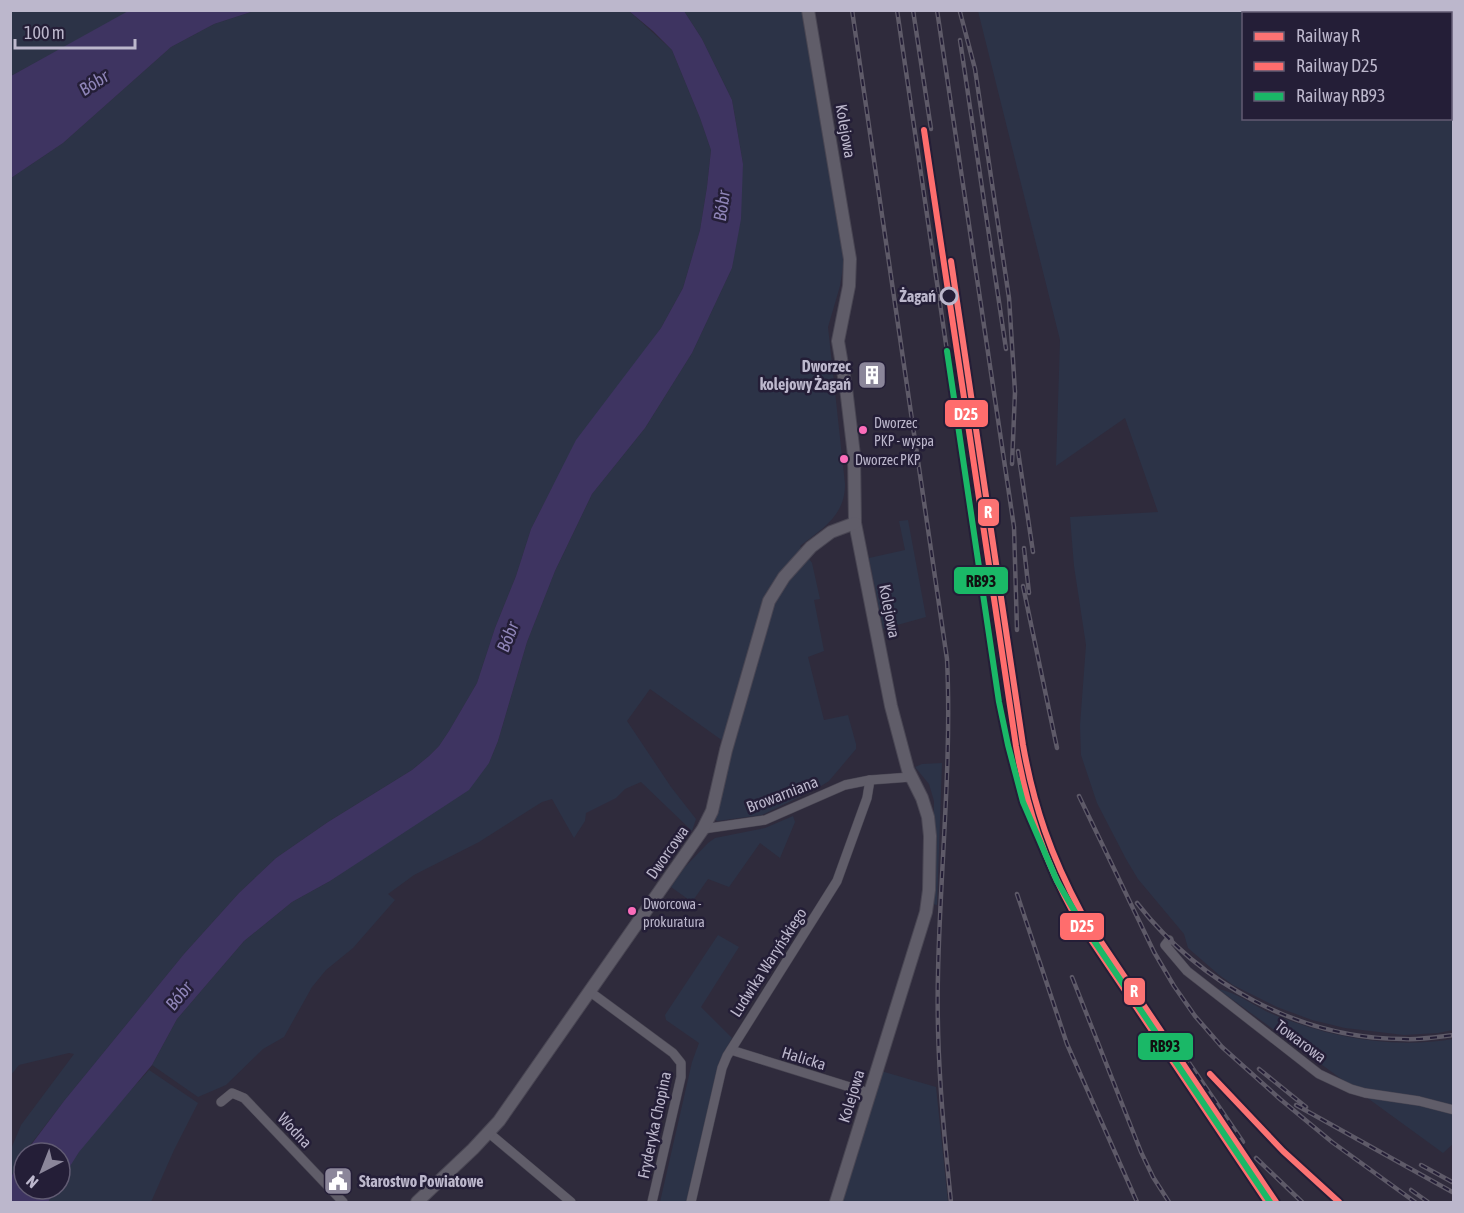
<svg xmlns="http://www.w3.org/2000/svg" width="1464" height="1213" font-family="'Asap Condensed',sans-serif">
	<rect width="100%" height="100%" fill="#2f2b3c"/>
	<!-- green -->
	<g fill="#2c3347" fill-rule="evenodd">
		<path d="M11,11H130L11,76Z"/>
		<path d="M254,11H629L672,50L700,118L711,150L707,187L700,230L683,288L661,328L553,486L531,529L516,576L495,628L477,683L449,731L439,746L429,756L412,770L328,822L276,858L239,893L184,954L64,1101L24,1153L11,1177V1149L21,1125L74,1054L69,1053L19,1065L11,1075V178L63,143L171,47L214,24Z"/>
		<path d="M684,11H806L843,245L844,261L840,286L828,327L845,484C845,516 823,528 800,546L812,563L820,599L814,600L824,651L808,657L824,720L848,715L856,744V749L829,781L818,788L762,815L717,821L715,819L730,746L650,689L627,721L671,787L696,819L692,831L641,782L625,789L616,798L586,813L585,821L574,838L552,799L542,802L479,842L414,875L388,894L395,900L353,948L326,970L312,987L284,1037L263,1049L226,1085L198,1097L152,1065L177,1019L244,941L292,902L330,881L357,862L489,763L498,741L527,642L555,571L592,494L645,428L692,353L732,268L743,164L732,100L702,39Z"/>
		<path d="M978,11H1453V1030L1438,1033L1404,1035L1345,1028L1312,1020L1277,1007L1233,985L1218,974L1188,948L1184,934L1138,879L1126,859L1097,803L1081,755L1080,725L1086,645L1074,566L1070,517L1158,512L1125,418L1056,466L1060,340ZM1244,14H1450V118H1244Z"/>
		<path d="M908,520L926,617L883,629L869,558L905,550L899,521Z"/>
		<path d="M942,763L937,905L932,904L934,801L929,784L915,767L922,764Z"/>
		<path d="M793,816L795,822L780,858L760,843L729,887L708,879L692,902L671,887L684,868L708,843L715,838L765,828Z"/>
		<path d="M718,935L739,947L701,1007L732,1038L721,1059L688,1202H660L692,1062L699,1043L666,1020L665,1015Z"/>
		<path d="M1218,989C1239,993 1256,1008 1277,1016C1333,1038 1393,1049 1453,1039V1144L1443,1153Z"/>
		<path d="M149,1070L198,1103L174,1150L151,1202H48L56,1189H60C60,1164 130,1092 149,1070Z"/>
		<path d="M881,1071L936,1087L948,1202H840Z"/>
	</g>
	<!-- water -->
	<g fill="#3e3461">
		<path d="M130,10L254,11L214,24L171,47L63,143L11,178V76Z"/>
		<path d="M629,11H684L702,39L732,100L743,164L741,219L732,268L692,353L645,428L592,494L555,571L527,642L498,741L489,763L469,790L330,881L292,902L244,941L177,1019L152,1065L79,1152L60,1182V1153H25L64,1101L184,954L239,893L276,858L328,822L412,770L429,756L439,746L449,731L477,683L495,628L516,576L531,529L576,440L661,328L683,288L700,230L707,187L711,150L700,118L672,50L653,31Z"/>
		<path d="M24,1154V1189H56L48,1202H11V1177Z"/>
	</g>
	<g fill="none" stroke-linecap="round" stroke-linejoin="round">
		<!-- minor casing -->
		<g stroke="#494653" stroke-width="10">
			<g id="minor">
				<path d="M703,829L765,820L845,785L870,780"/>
				<path d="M1169,940L1165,945L1187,971L1319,1074L1351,1089L1365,1093L1419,1101L1454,1110"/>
				<path d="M589,991L673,1053L681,1063V1077L652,1202"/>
				<path d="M731,1050L869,1093"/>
				<path d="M221,1102L232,1093L244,1098L343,1202"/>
				<path d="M489,1133L571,1202"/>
				<path d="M691,1202L722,1068L727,1056L837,881L867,798L870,780L911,777"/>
			</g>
		</g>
		<!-- tertiary casing -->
		<g stroke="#494653" stroke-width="14">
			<g id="tertiary">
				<path d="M808,10L850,259L849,286L838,341L846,388L854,455L855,523L891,706L908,770L922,798L928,817L930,836L929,890L926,912L836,1202"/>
				<path d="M417,1202L473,1149L499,1121L703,829L712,811L726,750L769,601L784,577L811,547L831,532L855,523"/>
			</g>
		</g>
		<!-- minor -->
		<use href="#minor" stroke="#605d69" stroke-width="9"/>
		<!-- tertiary -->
		<use href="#tertiary" stroke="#605d69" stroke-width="12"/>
		<!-- rail casing -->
		<g stroke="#5e5a68" stroke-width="4.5">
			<g id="rail">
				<path d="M852,10L947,659C952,764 940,870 938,974C936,1051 943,1126 951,1202"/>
				<path d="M897,10L947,351"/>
				<path d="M913,10L931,129"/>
				<path d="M937,10L1014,527L1017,630"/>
				<path d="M960,12L975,69L1009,298L1015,392L1012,464"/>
				<path d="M960,40L1006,349"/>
				<path d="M1018,451L1033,552"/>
				<path d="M1024,548L1029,593"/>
				<path d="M1023,586L1057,748"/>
				<path d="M1079,796L1154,952L1174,986L1195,1016L1222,1047L1280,1099L1332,1142L1415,1202"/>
				<path d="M1017,894L1067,1044L1137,1202"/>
				<path d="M1137,903C1200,984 1300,1039 1404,1039C1420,1040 1437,1037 1454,1035"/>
				<path d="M1072,977L1141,1152L1153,1177L1169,1202"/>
				<path d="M1181,1051L1243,1142"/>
				<path d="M1259,1069L1306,1107"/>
				<path d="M1296,1105L1454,1193"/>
				<path d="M1256,1158L1302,1202"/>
				<path d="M1421,1165L1454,1183"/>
				<path d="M1411,1190L1428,1202"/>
			</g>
		</g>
		<!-- rail -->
		<use href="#rail" stroke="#241e37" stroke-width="2" stroke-dasharray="7" stroke-linecap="butt"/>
		<!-- rail-1 casing -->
		<g stroke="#241e37" stroke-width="10">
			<g id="rail-1">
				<path d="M951,261L1023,745C1034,807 1051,856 1081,912L1276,1202"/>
				<path d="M1210,1074L1283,1151L1339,1202"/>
			</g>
		</g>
		<!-- rail-2 casing -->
		<g stroke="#241e37" stroke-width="10">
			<path id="rail-2" d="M924,130L1016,746C1027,809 1044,860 1075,916L1267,1202"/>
		</g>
		<!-- rail-3 casing -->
		<g stroke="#241e37" stroke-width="10">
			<path id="rail-3" d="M947,351L999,702L1008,745L1023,802L1057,881L1078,917L1270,1202"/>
		</g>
		<!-- rail-1 -->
		<use href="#rail-1" stroke="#fc7373" stroke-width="6"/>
		<!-- rail-2 -->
		<use href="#rail-2" stroke="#ff6d6d" stroke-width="6"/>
		<!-- rail-3 -->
		<use href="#rail-3" stroke="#1ab867" stroke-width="6"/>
	</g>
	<!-- icons -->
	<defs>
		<g id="building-square" transform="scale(1.5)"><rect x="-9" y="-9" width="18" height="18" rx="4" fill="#8b869a" stroke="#241e37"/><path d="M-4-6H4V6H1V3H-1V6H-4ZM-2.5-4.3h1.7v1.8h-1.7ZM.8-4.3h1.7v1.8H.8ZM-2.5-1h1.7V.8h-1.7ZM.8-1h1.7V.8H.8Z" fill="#fff"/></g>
		<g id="civic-square" transform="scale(1.5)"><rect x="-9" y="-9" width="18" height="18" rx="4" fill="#8b869a" stroke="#241e37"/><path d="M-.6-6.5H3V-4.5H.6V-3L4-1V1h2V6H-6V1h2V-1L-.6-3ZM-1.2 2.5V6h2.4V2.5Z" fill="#fff"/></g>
	</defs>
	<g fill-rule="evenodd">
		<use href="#building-square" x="872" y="375"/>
		<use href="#civic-square" x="338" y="1181"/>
	</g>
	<!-- markers -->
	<circle fill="#241e37" stroke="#bcb7cc" stroke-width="3" cx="949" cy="296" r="8"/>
	<g fill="#fb6dba" stroke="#241e37" stroke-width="2">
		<circle cx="863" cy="430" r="5"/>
		<circle cx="844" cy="459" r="5"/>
		<circle cx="632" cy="911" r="5"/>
	</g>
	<g text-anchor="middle" stroke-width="5" stroke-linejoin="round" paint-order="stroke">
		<!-- bus labels -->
		<g font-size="14" fill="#bcb7cc" stroke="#241e37" text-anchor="start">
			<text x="874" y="428">Dworzec<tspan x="874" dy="18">PKP - wyspa</tspan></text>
			<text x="855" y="465">Dworzec PKP</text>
			<text x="643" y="909">Dworcowa -<tspan x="643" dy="18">prokuratura</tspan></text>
		</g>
		<!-- street labels -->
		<g font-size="16" fill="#bcb7cc" stroke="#241e37">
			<text transform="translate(846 131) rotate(80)" y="6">Kolejowa</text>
			<text transform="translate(890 611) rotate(79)" y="6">Kolejowa</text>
			<text transform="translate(782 794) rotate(-21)" y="6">Browarniana</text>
			<text transform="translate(667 852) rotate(-55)" y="6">Dworcowa</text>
			<text transform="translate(768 962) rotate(-57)" y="6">Ludwika Waryńskiego</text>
			<text transform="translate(1301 1041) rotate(37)" y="6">Towarowa</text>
			<text transform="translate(804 1058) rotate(17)" y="6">Halicka</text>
			<text transform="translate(851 1096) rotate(-73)" y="6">Kolejowa</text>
			<text transform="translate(654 1125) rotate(-78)" y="6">Fryderyka Chopina</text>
			<text transform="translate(295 1130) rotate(47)" y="6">Wodna</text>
		</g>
		<!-- stop labels -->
		<g font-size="16" font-weight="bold" fill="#bcb7cc" stroke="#241e37" text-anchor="end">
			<text x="936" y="302">Żagań</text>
		</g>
		<!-- poi labels -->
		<g font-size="16" font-weight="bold" fill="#bcb7cc" stroke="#241e37" text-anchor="end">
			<text x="851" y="372">Dworzec<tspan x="851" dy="18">kolejowy Żagań</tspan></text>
			<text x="359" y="1187" text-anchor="start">Starostwo Powiatowe</text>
		</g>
		<!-- water labels -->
		<g font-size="18" font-style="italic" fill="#8f85b8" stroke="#241e37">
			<text transform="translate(94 83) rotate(-33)" y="6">Bóbr</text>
			<text transform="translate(722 206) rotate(-82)" y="6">Bóbr</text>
			<text transform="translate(508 637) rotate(-69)" y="6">Bóbr</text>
			<text transform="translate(179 996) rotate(-51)" y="6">Bóbr</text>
		</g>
	</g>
	<g stroke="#241e37" stroke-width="2">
		<rect x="944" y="399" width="45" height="29" rx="6" fill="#ff6d6d"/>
		<rect x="977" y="498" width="23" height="29" rx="6" fill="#fc7373"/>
		<rect x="953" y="566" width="56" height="29" rx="6" fill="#1ab867"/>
		<rect x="1059" y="912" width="46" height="29" rx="6" fill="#ff6d6d"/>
		<rect x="1123" y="977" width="23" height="29" rx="6" fill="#fc7373"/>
		<rect x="1137" y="1032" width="57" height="29" rx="6" fill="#1ab867"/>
	</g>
	<g font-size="16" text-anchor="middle" font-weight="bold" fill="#fff">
		<text x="966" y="420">D25</text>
		<text x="988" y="518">R</text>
		<text x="1082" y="932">D25</text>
		<text x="1134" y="997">R</text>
	</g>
	<g font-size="16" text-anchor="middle" font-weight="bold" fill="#111">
		<text x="981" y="587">RB93</text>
		<text x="1165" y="1052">RB93</text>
	</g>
	<!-- border -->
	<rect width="1464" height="1213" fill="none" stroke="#bcb7cc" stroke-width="24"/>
	<!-- legend -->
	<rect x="1242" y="12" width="210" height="108" fill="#241e37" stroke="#615b73" stroke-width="1.5"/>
	<rect x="1254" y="32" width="30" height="9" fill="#fc7373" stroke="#615b73" stroke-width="1.5"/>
	<text x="1296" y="42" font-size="18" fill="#bcb7cc">Railway R</text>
	<rect x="1254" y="62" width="30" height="9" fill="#ff6d6d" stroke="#615b73" stroke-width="1.5"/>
	<text x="1296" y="72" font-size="18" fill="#bcb7cc">Railway D25</text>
	<rect x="1254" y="92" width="30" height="9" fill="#1ab867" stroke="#615b73" stroke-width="1.5"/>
	<text x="1296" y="102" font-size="18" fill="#bcb7cc">Railway RB93</text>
	<!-- north arrow -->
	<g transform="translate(42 1171) rotate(222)"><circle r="28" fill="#241e37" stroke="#615b73" stroke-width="1.5"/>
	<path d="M0-4.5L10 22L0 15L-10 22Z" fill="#8b869a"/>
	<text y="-9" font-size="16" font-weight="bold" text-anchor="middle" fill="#bcb7cc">N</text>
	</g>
	<!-- scale -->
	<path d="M15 39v9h120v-9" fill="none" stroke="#bcb7cc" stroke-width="3"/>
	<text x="24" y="39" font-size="18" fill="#bcb7cc" stroke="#241e37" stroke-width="4.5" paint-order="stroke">100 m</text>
</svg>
